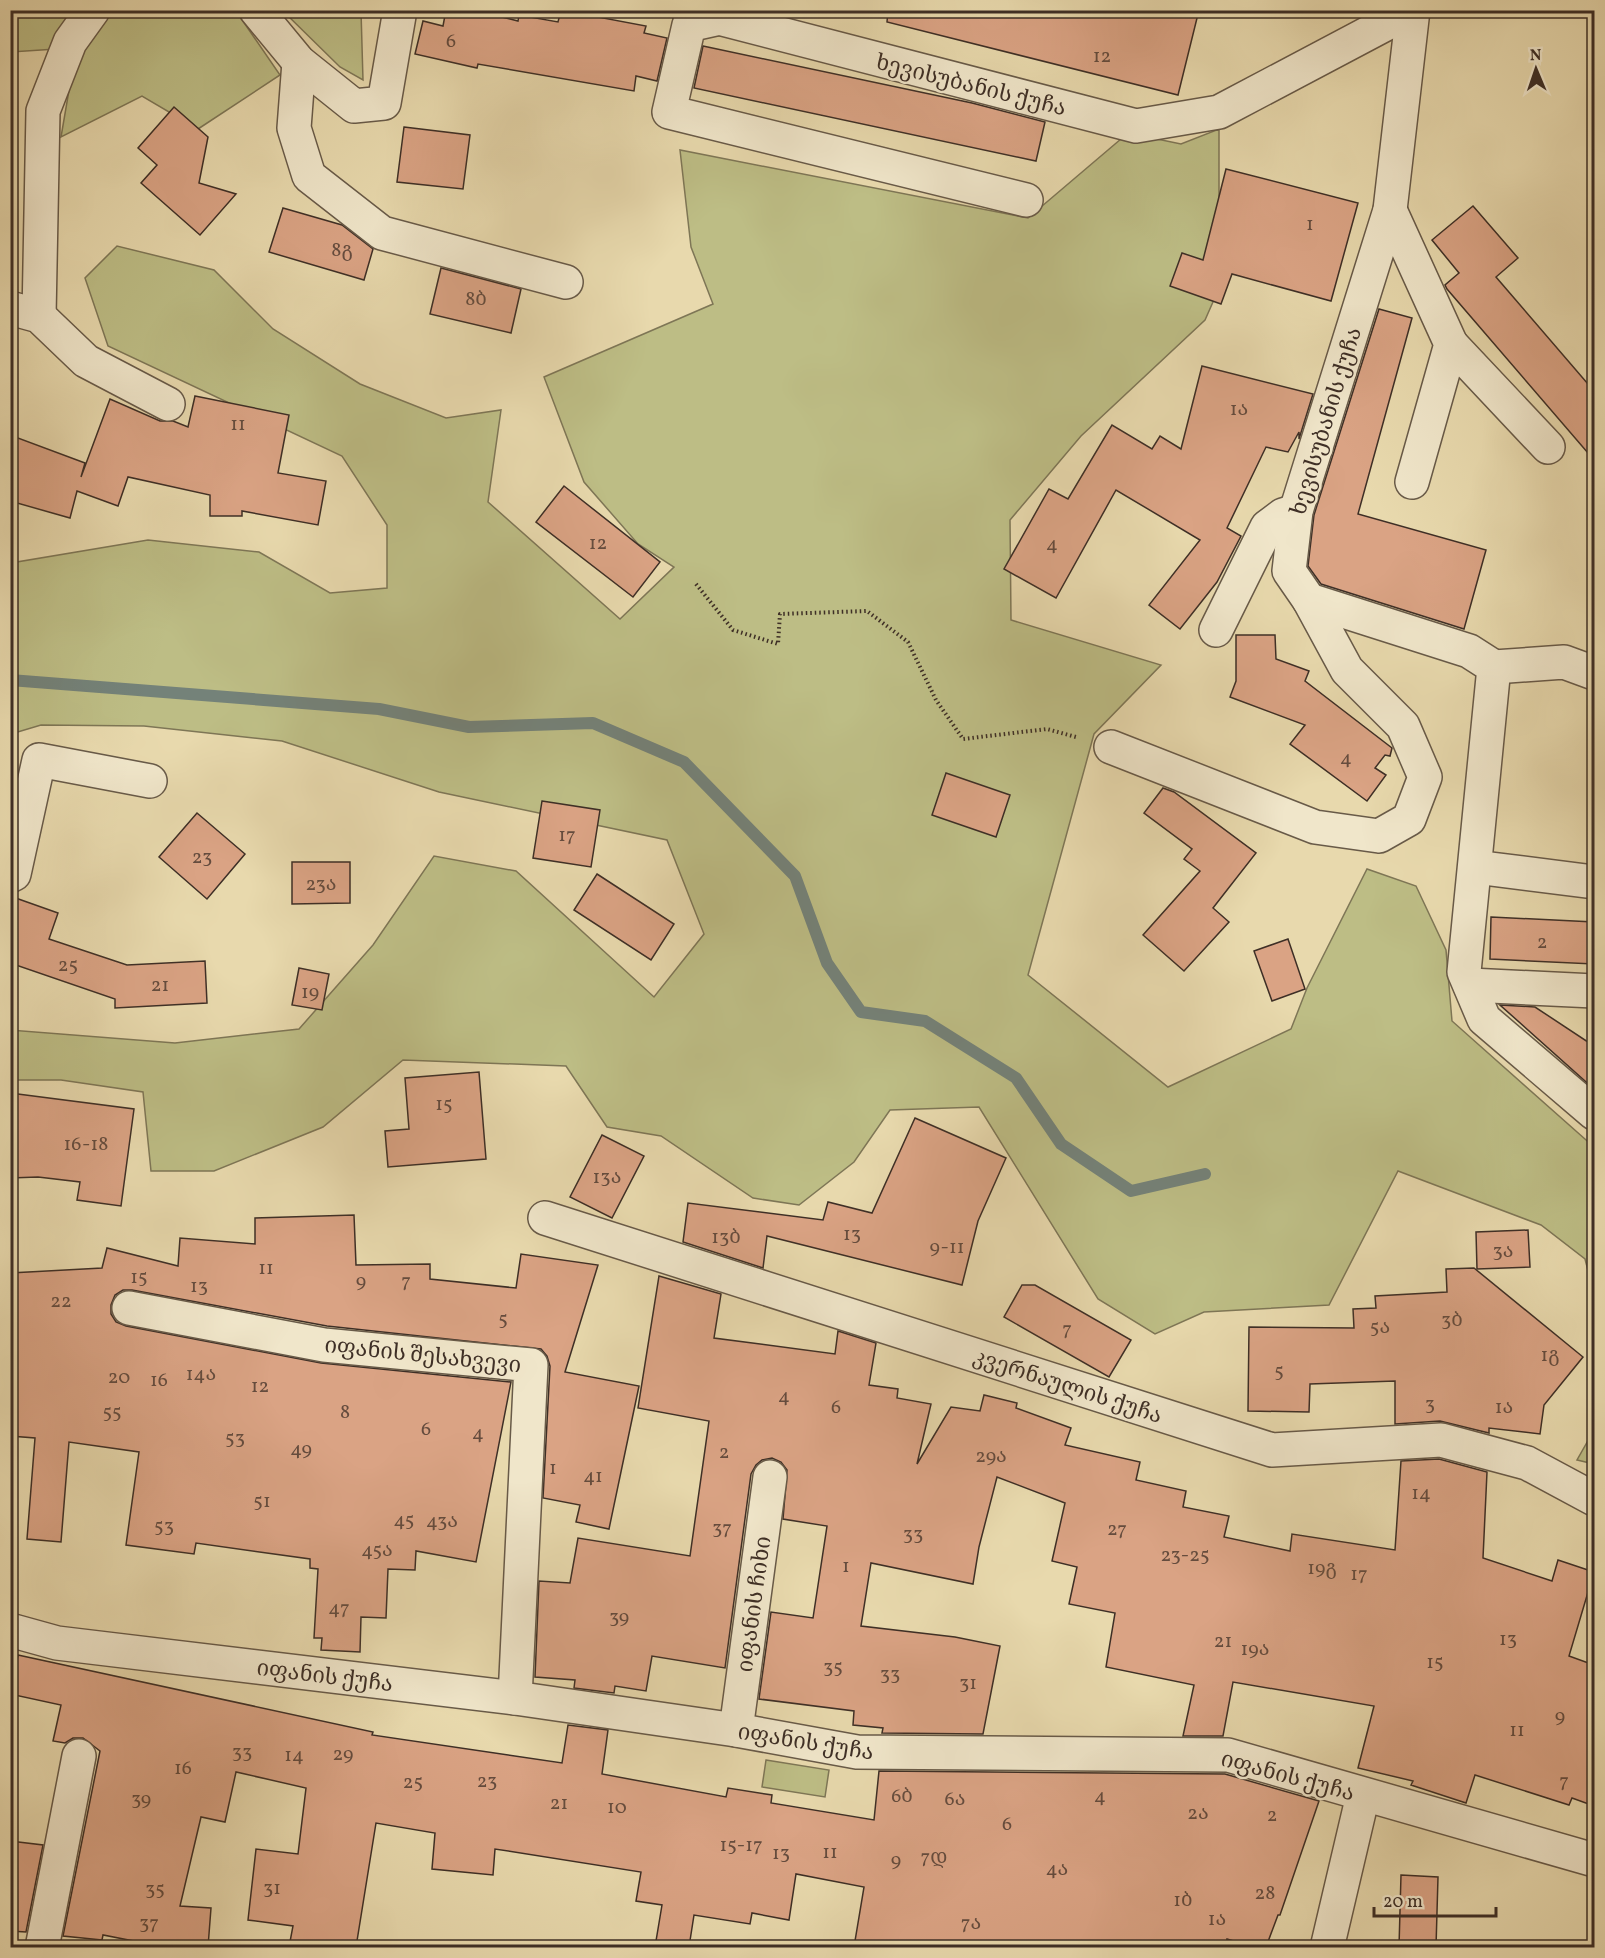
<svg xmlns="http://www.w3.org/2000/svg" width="1605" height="1958" font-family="Vollkorn,'Noto Serif Georgian',serif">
	<rect width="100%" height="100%" fill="#e8d9ad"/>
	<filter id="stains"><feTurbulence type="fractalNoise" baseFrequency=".00333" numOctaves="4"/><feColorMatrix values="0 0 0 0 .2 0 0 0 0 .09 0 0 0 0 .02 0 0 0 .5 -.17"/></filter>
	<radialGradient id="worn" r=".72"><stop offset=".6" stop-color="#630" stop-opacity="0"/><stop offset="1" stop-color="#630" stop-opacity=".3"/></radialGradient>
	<!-- green -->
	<g fill="#bdbd85" stroke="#7e7656" stroke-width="1.5">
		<path d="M11,11H81L56,49L11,52Z"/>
		<path d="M110,11H236L280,75L198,129L142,96L61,137L74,61Z"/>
		<path d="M283,11H361L363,80L340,67Z"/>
		<path d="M1219,129V210L1228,268L1205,320L1081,436L1010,520L1011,620L1161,665L1094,734L1028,975L1168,1087L1291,1029L1307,988L1367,869L1416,886L1446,950L1452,1021L1594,1147V1294L1585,1259L1541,1225L1398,1171L1329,1305L1204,1312L1155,1334L1098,1299L979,1107L890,1110L854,1162L799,1205L753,1198L661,1136L607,1127L566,1066L403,1060L323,1127L214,1171H151L143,1092L61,1080H11L10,1030L175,1043L299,1029L373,945L434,856L516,871L654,997L704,934L667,840L439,792L282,741L144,726L41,725L11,734V563L148,540L259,552L330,593L387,588V525L342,456L108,346L85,278L117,246L214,270L273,329L360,384L446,418L501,410L488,502L620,619L674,567L638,544L584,482L544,377L713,304L691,247L680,150L1028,218L1128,133L1181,144Z"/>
		<path d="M1594,1430V1464L1577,1460Z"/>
		<path d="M766,1760L829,1770L825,1797L762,1787Z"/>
	</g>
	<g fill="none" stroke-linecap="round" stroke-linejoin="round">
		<!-- stream -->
		<path stroke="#748279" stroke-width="12" d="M10,680L379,709L469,727L593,723L684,762L795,876L827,963L861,1012L925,1021L1016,1078L1061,1144L1131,1191L1205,1174"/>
	</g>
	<!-- building -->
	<g fill="#daa384" stroke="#3e2f26" stroke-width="1.5">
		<path d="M446,10H473L518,21L519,15L558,22L561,10L646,26L644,33L667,38L657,81L636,76L634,91L478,64L477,68L415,54L423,21L443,26Z"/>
		<path d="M888,10H1199L1178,95L887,22Z"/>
		<path d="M703,46L972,103L1045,122L1036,161L694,88Z"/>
		<path d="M174,107L208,137L199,183L236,194L200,235L141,183L157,165L138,148Z"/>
		<path d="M404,127L470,135L463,189L397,182Z"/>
		<path d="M1226,169L1358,203L1331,301L1232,274L1221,304L1170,286L1182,253L1203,260Z"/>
		<path d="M1473,206L1518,258L1496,277L1594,391V460L1447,289L1445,285L1459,273L1432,240Z"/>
		<path d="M283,208L342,225L373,249L364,280L269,252Z"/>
		<path d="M441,268L521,289L511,333L430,314Z"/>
		<path d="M1379,309L1412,318L1358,514L1486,550L1464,629L1321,584L1308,566L1314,515Z"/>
		<path d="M1202,366L1313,394L1299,439V432L1288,452L1266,447L1227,528L1241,536L1217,582L1180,629L1149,605L1200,540L1116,490L1056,598L1004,569L1049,489L1068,499L1112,425L1152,449L1160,436L1181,449Z"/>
		<path d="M195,396L289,415L278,473L326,481L318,525L242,511V516H210V495L128,477L118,506L77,491L70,518L10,501V435L85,463L81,477L110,399L160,421H173L188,427Z"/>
		<path d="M564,486L660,562L633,597L536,522Z"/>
		<path d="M1236,635H1275L1276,659L1309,671L1305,681L1392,748L1390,756L1385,755L1375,768L1386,775L1367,801L1290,744L1305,725L1230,697L1236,681Z"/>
		<path d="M946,773L1010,795L996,837L932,815Z"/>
		<path d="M1163,788L1174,792L1256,853L1213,908L1229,922L1184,971L1143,935L1200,871L1184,859L1192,849L1144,813Z"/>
		<path d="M542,801L600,810L591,867L533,858Z"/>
		<path d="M197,813L245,854L207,899L159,857Z"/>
		<path d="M292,862H350V903L292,904Z"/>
		<path d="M597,874L674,924L651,960L574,910Z"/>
		<path d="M10,896L58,913L49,939L127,965L205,961L207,1003L115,1008V999L10,963Z"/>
		<path d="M1491,917L1594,922V964L1490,959Z"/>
		<path d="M1288,939L1305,989L1272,1001L1254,951Z"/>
		<path d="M299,968L329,974L322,1010L292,1005Z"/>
		<path d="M1500,1005L1535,1007L1594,1046V1089Z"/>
		<path d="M479,1072L486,1159L388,1167L385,1131L409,1129L405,1078Z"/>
		<path d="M10,1093L134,1109L121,1206L77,1200L80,1182L38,1177L10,1178Z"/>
		<path d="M915,1118L1006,1158L978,1221L962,1285L767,1236L763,1268L683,1242L688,1203L823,1220L828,1202L872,1213Z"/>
		<path d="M602,1135L644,1156L612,1218L570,1197Z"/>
		<path d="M354,1215L356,1265L430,1264V1279L516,1288L521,1254L598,1265L565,1372L639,1386L609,1529L576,1522L580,1505L543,1498L550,1366L547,1356L541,1349L327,1326L132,1290H123L115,1295L111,1305V1314L116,1322L126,1326L321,1363L511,1382L476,1562L416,1551L415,1570L388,1569L386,1618L361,1617L360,1652L321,1650L322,1638H314L318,1569L310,1568V1559L196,1543L194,1554L126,1545L139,1452L69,1442L61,1542L27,1539L35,1438L10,1436V1273L102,1268L107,1248L178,1266L180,1238L255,1244V1218Z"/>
		<path d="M1528,1230L1530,1267L1477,1269L1476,1232Z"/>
		<path d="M1474,1268L1583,1357L1544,1405L1540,1434L1489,1428V1433L1440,1421L1395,1424V1381L1310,1384L1309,1412L1248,1411L1249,1327L1354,1328L1353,1309L1376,1308L1375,1296L1447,1292L1446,1269Z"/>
		<path d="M659,1276L721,1294L714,1338L835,1354L838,1331L876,1343L869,1385L898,1389L897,1398L931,1404L917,1464L951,1407L980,1411L984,1395L1017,1403L1016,1408L1071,1428L1065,1445L1140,1462L1136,1480L1186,1491L1183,1507L1229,1516L1224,1537L1290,1551L1292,1534L1395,1550L1401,1461L1439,1459L1487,1472L1483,1558L1552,1581L1558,1560L1594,1572L1569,1656L1594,1665V1806L1572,1798L1569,1805L1475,1775L1466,1803L1411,1785L1413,1781L1358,1768L1374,1706L1233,1682L1223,1736H1183L1194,1685L1106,1667L1115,1613L1069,1604L1077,1567L1052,1561L1065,1503L997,1477L979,1547L973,1584L871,1563L861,1626L955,1637L1000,1646L983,1734L882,1733L883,1728L853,1725L854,1711L759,1699L771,1612L813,1618L827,1526L783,1519L787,1470L781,1462L772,1458L762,1460L756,1465L751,1474L725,1668L652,1656L646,1691L615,1686L614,1693L574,1688L575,1680L535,1677L539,1581L570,1583L578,1538L690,1556L709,1421L638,1408Z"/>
		<path d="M1022,1285H1035L1131,1340L1109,1377L1004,1317Z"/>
		<path d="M18,1655L373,1732L372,1735L562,1763L568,1725L608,1730L602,1774L726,1797L728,1788L772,1795L771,1803L874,1820L879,1771L1225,1774L1319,1801L1280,1915H1278L1266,1947H1253L1227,1939L1225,1947H854L864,1887L796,1874L789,1920L752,1913L750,1924L694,1915L689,1947H655L662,1905L636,1901L641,1872L495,1849L493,1875L432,1869L435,1833L376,1823L356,1947H289L293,1926L248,1920L256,1849L298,1854L306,1788L236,1772L225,1822L201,1817L180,1906L211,1908L208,1947H164L103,1935L102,1940L63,1936L100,1751L83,1738H73L65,1743L53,1741L61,1705L10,1694Z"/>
		<path d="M10,1841L43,1845L26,1932L10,1931Z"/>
		<path d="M1401,1875L1438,1877L1436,1947H1399Z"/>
	</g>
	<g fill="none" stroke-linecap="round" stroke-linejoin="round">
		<!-- minor casing -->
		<g stroke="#685a48" stroke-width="36">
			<g id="minor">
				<path d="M256,10L299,62L354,106L384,103L400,10"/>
				<path d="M688,10L1136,126L1219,112L1412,10"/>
				<path d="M1413,10L1390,210L1296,511L1289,571L1309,600L1469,651L1494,667L1464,972L1484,1019L1594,1113"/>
				<path d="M720,11L716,19L689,25L669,112L1026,200"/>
				<path d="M299,62L294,128L309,176L382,233L566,282"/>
				<path d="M1390,210L1451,344L1412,482"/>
				<path d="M10,308L39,316L86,361L168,404"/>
				<path d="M39,316L43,111L70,42L93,10"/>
				<path d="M1451,344L1548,447"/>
				<path d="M1216,630L1267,527L1283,515L1296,511"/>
				<path d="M1494,667L1564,662L1594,673"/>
				<path d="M1111,747L1315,827L1379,836L1409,819L1425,777L1403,726L1347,670L1309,600"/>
				<path d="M1475,867L1594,882"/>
				<path d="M10,876L14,874L39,760L150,781"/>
				<path d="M1470,985L1594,991"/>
				<path d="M545,1218L1272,1450L1441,1440L1527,1463L1594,1499"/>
				<path d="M129,1308L324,1345L531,1365L515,1698"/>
				<path d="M10,1630L57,1643L515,1698L736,1730L857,1752L1228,1755L1594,1860"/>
				<path d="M736,1730L770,1477"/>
				<path d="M42,1948L79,1756"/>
				<path d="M1327,1948L1363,1795"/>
			</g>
		</g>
		<!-- path -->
		<path stroke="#3e2f26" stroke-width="4" stroke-dasharray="1.5 3" stroke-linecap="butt" d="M696,584L733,630L778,644L780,614L867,611L908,642L936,700L963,739L1047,729L1076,737"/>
		<!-- minor -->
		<use href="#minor" stroke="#f0e6ca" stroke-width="33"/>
	</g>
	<g text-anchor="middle" stroke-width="5" stroke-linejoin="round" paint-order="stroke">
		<!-- number labels -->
		<g font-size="20" fill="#654c3e">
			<text x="451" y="47">6</text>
			<text x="1102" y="62">12</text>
			<text x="1310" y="230">1</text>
			<text x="342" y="256">8გ</text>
			<text x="476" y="305">8ბ</text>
			<text x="1239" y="415">1ა</text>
			<text x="238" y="430">11</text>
			<text x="598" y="549">12</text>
			<text x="1052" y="550">4</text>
			<text x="1346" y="764">4</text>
			<text x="567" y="841">17</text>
			<text x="202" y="863">23</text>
			<text x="321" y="890">23ა</text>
			<text x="1542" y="948">2</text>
			<text x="68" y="971">25</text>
			<text x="160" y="991">21</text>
			<text x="310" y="998">19</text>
			<text x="444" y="1110">15</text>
			<text x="86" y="1150">16-18</text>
			<text x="607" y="1183">13ა</text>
			<text x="852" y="1240">13</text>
			<text x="726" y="1243">13ბ</text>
			<text x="947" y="1253">9-11</text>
			<text x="1503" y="1257">3ა</text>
			<text x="266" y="1274">11</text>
			<text x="139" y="1283">15</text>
			<text x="361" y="1287">9</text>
			<text x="406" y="1287">7</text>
			<text x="199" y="1292">13</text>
			<text x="61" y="1307">22</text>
			<text x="503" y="1325">5</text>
			<text x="1452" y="1326">3ბ</text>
			<text x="1380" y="1333">5ა</text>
			<text x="1067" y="1335">7</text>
			<text x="1550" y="1361">1გ</text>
			<text x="1279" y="1377">5</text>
			<text x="201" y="1380">14ა</text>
			<text x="119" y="1383">20</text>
			<text x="159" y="1386">16</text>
			<text x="260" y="1392">12</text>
			<text x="784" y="1402">4</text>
			<text x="1430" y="1410">3</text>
			<text x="836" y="1413">6</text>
			<text x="1504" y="1413">1ა</text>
			<text x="112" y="1418">55</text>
			<text x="345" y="1418">8</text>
			<text x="426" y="1435">6</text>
			<text x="478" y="1439">4</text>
			<text x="235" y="1444">53</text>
			<text x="301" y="1455">49</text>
			<text x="724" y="1458">2</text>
			<text x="991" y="1462">29ა</text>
			<text x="553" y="1474">1</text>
			<text x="593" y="1482">41</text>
			<text x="1421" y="1499">14</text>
			<text x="262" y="1507">51</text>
			<text x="404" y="1526">45</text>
			<text x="442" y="1527">43ა</text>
			<text x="164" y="1532">53</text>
			<text x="722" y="1534">37</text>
			<text x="1117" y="1535">27</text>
			<text x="913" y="1540">33</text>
			<text x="377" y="1556">45ა</text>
			<text x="1185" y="1561">23-25</text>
			<text x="846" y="1572">1</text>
			<text x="1322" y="1574">19გ</text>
			<text x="1359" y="1580">17</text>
			<text x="339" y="1614">47</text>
			<text x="619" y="1623">39</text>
			<text x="1508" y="1645">13</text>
			<text x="1223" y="1647">21</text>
			<text x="1255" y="1655">19ა</text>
			<text x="1435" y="1668">15</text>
			<text x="833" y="1673">35</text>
			<text x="890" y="1680">33</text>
			<text x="968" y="1689">31</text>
			<text x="1560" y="1722">9</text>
			<text x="1517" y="1736">11</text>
			<text x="242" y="1758">33</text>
			<text x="343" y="1760">29</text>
			<text x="294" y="1761">14</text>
			<text x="183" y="1774">16</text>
			<text x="487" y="1787">23</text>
			<text x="1564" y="1787">7</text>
			<text x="413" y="1788">25</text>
			<text x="902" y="1802">6ბ</text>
			<text x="1100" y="1802">4</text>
			<text x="141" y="1805">39</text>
			<text x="955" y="1805">6ა</text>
			<text x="559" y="1809">21</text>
			<text x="617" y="1813">10</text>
			<text x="1198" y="1819">2ა</text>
			<text x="1272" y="1821">2</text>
			<text x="1007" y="1830">6</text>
			<text x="741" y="1851">15-17</text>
			<text x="830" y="1858">11</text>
			<text x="781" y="1859">13</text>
			<text x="934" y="1863">7დ</text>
			<text x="896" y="1866">9</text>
			<text x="1057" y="1875">4ა</text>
			<text x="272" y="1894">31</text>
			<text x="155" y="1895">35</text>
			<text x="1265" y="1899">28</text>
			<text x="1183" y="1906">1ბ</text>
			<text x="1217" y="1925">1ა</text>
			<text x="149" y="1929">37</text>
			<text x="971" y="1929">7ა</text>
		</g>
		<!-- street labels -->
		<g font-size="22" fill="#3e2f26" stroke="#f0e6ca">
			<text transform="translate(971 84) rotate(14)" y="8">ხევისუბანის ქუჩა</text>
			<text transform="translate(1325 421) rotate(-73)" y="8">ხევისუბანის ქუჩა</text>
			<text transform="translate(423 1354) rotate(6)" y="8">იფანის შესახვევი</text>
			<text transform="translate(1068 1385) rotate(18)" y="8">კვერნაულის ქუჩა</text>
			<text transform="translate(753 1604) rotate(-82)" y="8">იფანის ჩიხი</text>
			<text transform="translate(325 1675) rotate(7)" y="8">იფანის ქუჩა</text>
			<text transform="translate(806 1741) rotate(9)" y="8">იფანის ქუჩა</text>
			<text transform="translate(1288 1775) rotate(15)" y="8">იფანის ქუჩა</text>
		</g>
	</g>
	<!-- margin -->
	<rect width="1605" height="1958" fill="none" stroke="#e8d9ad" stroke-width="36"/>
	<rect x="12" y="12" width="1581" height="1934" fill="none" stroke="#3e2f26" stroke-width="3"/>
	<rect x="18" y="18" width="1569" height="1922" fill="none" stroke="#3e2f26" stroke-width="1.5"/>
	<!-- north arrow -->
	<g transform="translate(1536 69) rotate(358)" stroke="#f0e6ca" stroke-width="4.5" paint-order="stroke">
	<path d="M0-4.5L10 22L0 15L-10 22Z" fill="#3e2f26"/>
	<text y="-9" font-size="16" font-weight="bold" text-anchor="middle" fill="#3e2f26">N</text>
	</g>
	<!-- scale -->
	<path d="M1374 1907v9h122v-9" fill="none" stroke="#3e2f26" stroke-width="3"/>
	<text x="1383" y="1907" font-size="18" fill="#3e2f26" stroke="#f0e6ca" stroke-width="4.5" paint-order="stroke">20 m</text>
	<rect width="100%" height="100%" filter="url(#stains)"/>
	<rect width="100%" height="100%" fill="url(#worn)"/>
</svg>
